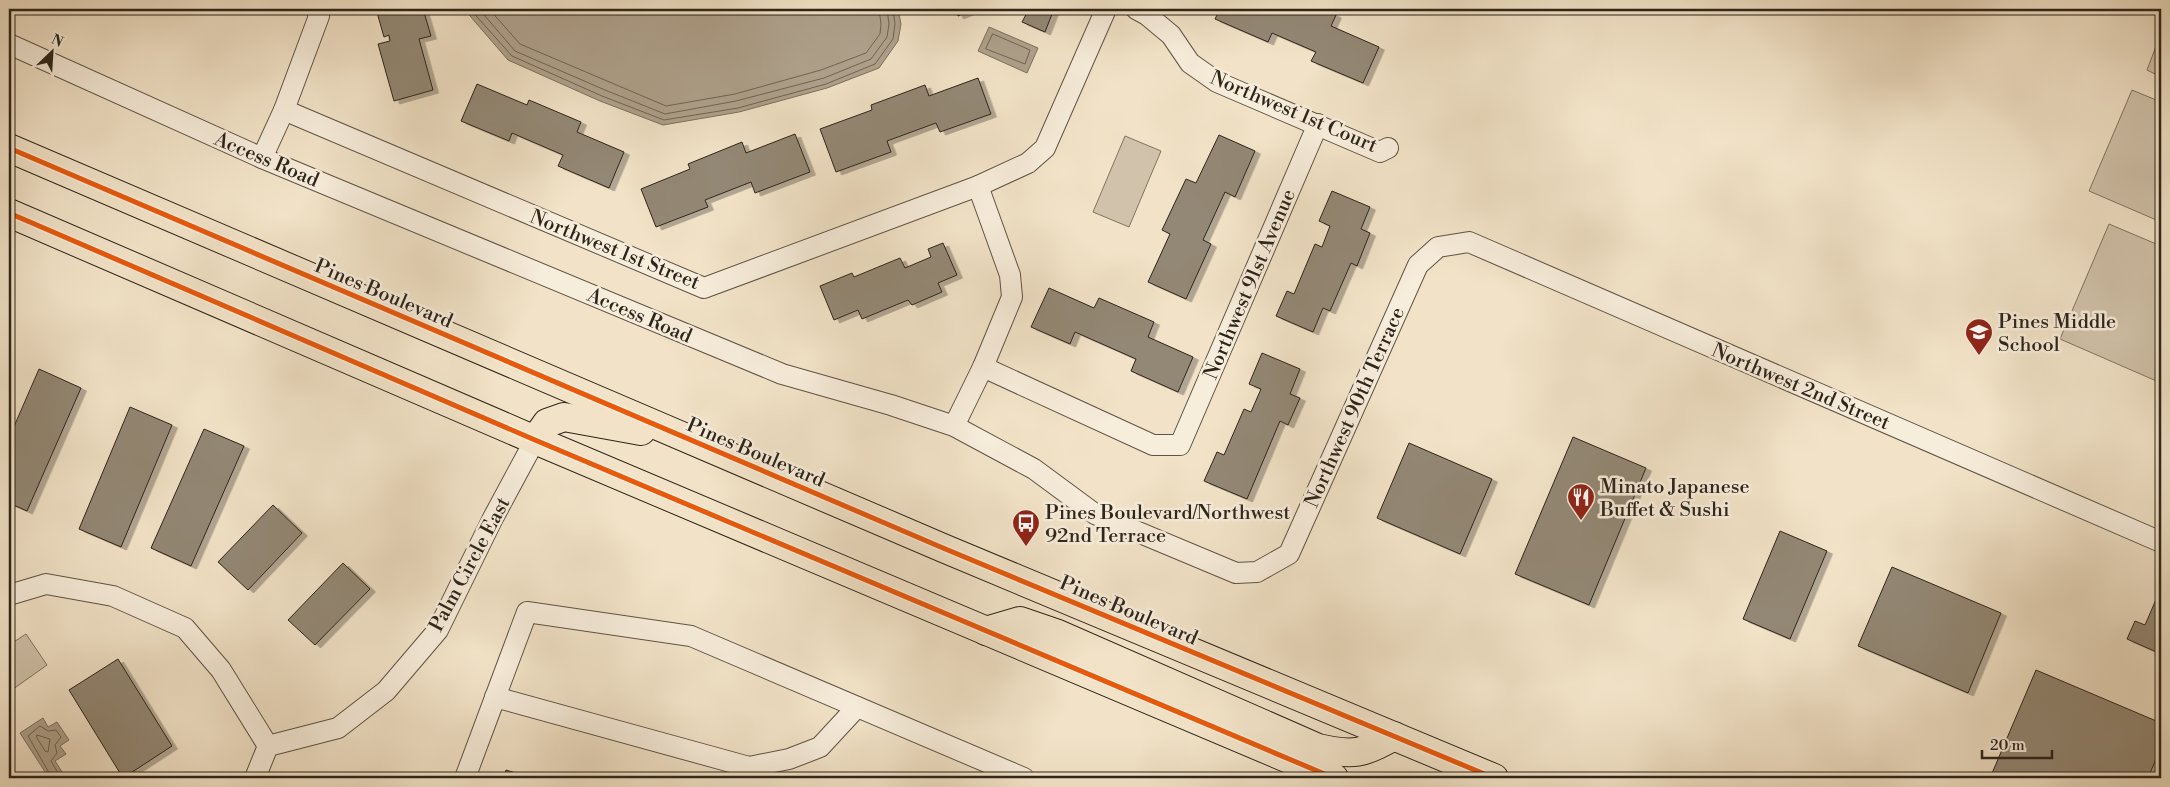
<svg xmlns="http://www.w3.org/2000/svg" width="2170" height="787" font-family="'Libre Bodoni',serif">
	<defs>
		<filter id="shadow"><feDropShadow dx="5.5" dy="3" stdDeviation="0" flood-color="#0004"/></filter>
	</defs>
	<rect width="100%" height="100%" fill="#f2e3c8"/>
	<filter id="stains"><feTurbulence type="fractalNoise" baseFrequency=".004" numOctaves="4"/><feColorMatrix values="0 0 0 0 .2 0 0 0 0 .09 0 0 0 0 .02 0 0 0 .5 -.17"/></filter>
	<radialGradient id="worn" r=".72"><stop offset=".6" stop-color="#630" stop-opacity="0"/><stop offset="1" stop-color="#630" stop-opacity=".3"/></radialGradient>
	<!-- green -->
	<g fill="#d1c3ab" stroke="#7f7463">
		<path d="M2161,33V77L2147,70Z"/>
		<path d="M2132,90L2161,102V222L2089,191Z"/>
		<path d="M1125,136L1161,151L1129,227L1093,212Z"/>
		<path d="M2109,224L2161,246V383L2060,339Z"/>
		<path d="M26,634L47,665L9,692V645Z"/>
	</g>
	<!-- water -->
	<g fill="#afa28d" stroke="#7b705f">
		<path d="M464,9H898L901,24L898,41L879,68L827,88L739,112L663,125L600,101L508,60Z"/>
		<path d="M989,27L1038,48L1027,73L978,51Z"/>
		<path d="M43,718L48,727L57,722L69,740L60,746L66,754L55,761L66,778H49L20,733Z"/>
	</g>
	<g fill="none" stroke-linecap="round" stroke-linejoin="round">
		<!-- shore -->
		<g stroke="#6e6454" stroke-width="1">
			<path d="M470,9L512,56L602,96L664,120L738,108L826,84L875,64L893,39L895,24L893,9"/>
			<path d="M479,9L515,51L605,90L665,114L736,101L824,78L871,59L887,37L889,24L887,9"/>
			<path d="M489,9L520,44L666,106L735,94L821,70L866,53L880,34L881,24L879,9"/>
			<path d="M993,34L1030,50L1025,64L986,49Z"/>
			<path d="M37,735L50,739L48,752L45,751L37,738Z"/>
			<path d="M52,778L28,736L40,726L48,731L56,730L61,737L55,745L57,753L51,761L61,778"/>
		</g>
	</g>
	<!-- building -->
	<g fill="#938875" stroke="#2d251b" filter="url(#shadow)">
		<path d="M376,9H423L431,36L419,39L433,90L394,101L378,44L390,41L389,35L384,37Z"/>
		<path d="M955,9H975L958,16Z"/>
		<path d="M1029,9H1054L1045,32L1022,22Z"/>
		<path d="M1220,9H1322L1336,15L1331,26L1379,47L1363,83L1311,61L1316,52L1272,33L1268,42L1215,19Z"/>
		<path d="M978,78L991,114L940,132L936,123L887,141L891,152L836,172L820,129L872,110L871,105L925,85L929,96Z"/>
		<path d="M477,84L527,105L529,100L581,122L577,132L624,152L609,188L558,166L563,155L512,133L509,141L461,121Z"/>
		<path d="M795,134L810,172L755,193L751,182L705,200L708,207L656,227L641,189L690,169L688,164L742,142L746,153Z"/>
		<path d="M1219,135L1255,151L1235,197L1225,192L1203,240L1211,244L1186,299L1148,282L1170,234L1162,230L1186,179L1196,183Z"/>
		<path d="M1332,191L1370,207L1361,229L1370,233L1357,266L1351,263L1330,311L1323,308L1313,332L1276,316L1287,291L1294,294L1315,244L1322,247L1330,226L1319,221Z"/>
		<path d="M943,243L957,275L938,283L942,292L912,305L908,300L862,319L858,310L834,320L820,286L852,273L854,277L900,258L905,268L931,257L928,249Z"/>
		<path d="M1049,288L1094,308L1099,298L1154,322L1148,337L1193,357L1178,392L1131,371L1136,359L1075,332L1070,344L1031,327Z"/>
		<path d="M1262,353L1300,369L1290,394L1300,398L1288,425L1280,421L1247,499L1204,481L1217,452L1224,455L1244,409L1251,412L1261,389L1249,384Z"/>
		<path d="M39,369L81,388L27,511L9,503V438Z"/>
		<path d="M130,407L172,425L121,547L79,529Z"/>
		<path d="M204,429L244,446L191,566L151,548Z"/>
		<path d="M1573,437L1646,468L1589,605L1515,574Z"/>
		<path d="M1409,443L1492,479L1460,554L1377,518Z"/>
		<path d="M273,505L302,533L248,590L218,562Z"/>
		<path d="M1780,531L1827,551L1790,639L1743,619Z"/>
		<path d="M343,563L370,589L315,645L288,620Z"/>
		<path d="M1892,567L2001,613L1968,693L1858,646Z"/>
		<path d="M2161,588V654L2127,639L2135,621L2145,625Z"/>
		<path d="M118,659L172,746L123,778L69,690Z"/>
		<path d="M2036,670L2161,723V747L2148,778H1990Z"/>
		<path d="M506,770L532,778H504Z"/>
	</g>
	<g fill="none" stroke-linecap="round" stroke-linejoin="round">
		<!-- minor casing -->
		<g stroke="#5e5446" stroke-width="22">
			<g id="minor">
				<path d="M1136,9L1147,15L1171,35L1190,63L1217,82L1380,152L1388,148"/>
				<path d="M9,44L262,158L782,374L891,405L954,426L1034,469L1095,514L1236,573L1257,572L1289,554L1418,265L1438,247L1469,242L2161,542"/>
				<path d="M284,110L704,288L978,186"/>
				<path d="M262,158L284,110L319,16L316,9"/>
				<path d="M983,367L1153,445H1180L1318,124"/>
				<path d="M954,426L983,367L1012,297L1010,275L978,186L1028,163L1045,148L1106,9"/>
				<path d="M9,595L46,584L113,596L185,628L221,670L268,746"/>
				<path d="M495,697L749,767L789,759L820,747L857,707"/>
				<path d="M255,778L268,746L338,728L386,691L438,630L493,518L535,440"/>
				<path d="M465,778L527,612L691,636L1024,778"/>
			</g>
		</g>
		<!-- trunk casing -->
		<g stroke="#2d251b" stroke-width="30">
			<g id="trunk">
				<path d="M9,148L943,548L1494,778"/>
				<path d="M9,213L535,440L1334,778"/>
				<path d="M535,440L547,423L564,417L641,431"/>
				<path d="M986,631L1020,621L1058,634L1318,748C1352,756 1364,754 1394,736"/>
			</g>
		</g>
		<!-- minor -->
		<use href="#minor" stroke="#f7eddb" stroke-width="20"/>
		<!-- trunk -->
		<use href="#trunk" stroke="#f2e3c8" stroke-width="28"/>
		<!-- cycleway casing -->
		<g stroke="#f7eddb" stroke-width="8">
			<g id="cycleway">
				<path d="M9,148L943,548L1494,778"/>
				<path d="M9,213L535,440L1334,778"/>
			</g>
		</g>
		<!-- cycleway -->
		<use href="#cycleway" stroke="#e8590c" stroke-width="5"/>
	</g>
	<!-- icons -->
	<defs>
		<g id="school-pin" transform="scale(1.4375)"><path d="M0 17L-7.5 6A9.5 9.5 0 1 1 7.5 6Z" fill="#8f2418" stroke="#f7eddb"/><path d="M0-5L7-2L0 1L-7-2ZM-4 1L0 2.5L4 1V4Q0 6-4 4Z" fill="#fff"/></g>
		<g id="restaurant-pin" transform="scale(1.4375)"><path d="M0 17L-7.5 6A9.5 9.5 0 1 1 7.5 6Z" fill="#8f2418" stroke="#f7eddb"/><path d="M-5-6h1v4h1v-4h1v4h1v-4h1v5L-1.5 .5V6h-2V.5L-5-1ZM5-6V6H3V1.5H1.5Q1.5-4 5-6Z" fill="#fff"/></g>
		<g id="bus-pin" transform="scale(1.4375)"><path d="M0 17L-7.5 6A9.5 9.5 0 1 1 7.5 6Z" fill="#8f2418" stroke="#f7eddb"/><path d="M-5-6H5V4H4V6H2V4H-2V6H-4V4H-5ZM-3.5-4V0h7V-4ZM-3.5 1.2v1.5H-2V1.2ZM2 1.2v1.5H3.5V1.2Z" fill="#fff"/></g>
	</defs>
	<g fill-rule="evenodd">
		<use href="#school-pin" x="1979" y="332"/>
		<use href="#restaurant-pin" x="1581" y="497"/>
		<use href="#bus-pin" x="1026" y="523"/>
	</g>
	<g text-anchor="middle" stroke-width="5" stroke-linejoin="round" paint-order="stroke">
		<!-- street labels -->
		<g font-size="20" fill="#2d251b" stroke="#f7eddb">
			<text transform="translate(1294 111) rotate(23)" y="7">Northwest 1st Court</text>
			<text transform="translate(267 159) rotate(23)" y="7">Access Road</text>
			<text transform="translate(615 249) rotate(22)" y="7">Northwest 1st Street</text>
			<text transform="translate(1249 284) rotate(-67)" y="7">Northwest 91st Avenue</text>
			<text transform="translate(384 293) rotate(23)" y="7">Pines Boulevard</text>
			<text transform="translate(640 315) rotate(23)" y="7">Access Road</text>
			<text transform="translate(1801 386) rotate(23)" y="7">Northwest 2nd Street</text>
			<text transform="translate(1354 407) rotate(-66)" y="7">Northwest 90th Terrace</text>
			<text transform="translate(756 452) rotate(23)" y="7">Pines Boulevard</text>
			<text transform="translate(469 564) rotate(-62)" y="7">Palm Circle East</text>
			<text transform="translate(1129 610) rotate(23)" y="7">Pines Boulevard</text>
		</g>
		<!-- poi labels -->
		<g font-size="20" fill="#2d251b" stroke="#f7eddb" text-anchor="start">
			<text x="1998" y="328">Pines Middle<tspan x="1998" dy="23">School</tspan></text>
			<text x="1600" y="493">Minato Japanese<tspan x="1600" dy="23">Buffet &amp; Sushi</tspan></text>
			<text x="1045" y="519">Pines Boulevard/Northwest<tspan x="1045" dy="23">92nd Terrace</tspan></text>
		</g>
	</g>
	<!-- margin -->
	<rect width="2170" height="787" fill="none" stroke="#f2e3c8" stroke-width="30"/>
	<rect x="10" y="10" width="2150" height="767" fill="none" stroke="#2d251b" stroke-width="2.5"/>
	<rect x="15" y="15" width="2140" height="757" fill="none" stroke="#2d251b"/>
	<!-- north arrow -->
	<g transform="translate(52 52) rotate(25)" stroke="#f7eddb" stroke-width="4" paint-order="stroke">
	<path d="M0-4L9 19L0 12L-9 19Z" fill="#2d251b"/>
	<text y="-8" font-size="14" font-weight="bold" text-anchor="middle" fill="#2d251b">N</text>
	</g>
	<!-- scale -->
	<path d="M1982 750v8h70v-8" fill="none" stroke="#2d251b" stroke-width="2.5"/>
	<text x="1990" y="750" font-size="15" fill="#2d251b" stroke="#f7eddb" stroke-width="4" paint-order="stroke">20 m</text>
	<rect width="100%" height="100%" filter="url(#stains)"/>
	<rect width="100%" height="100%" fill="url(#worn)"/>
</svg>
